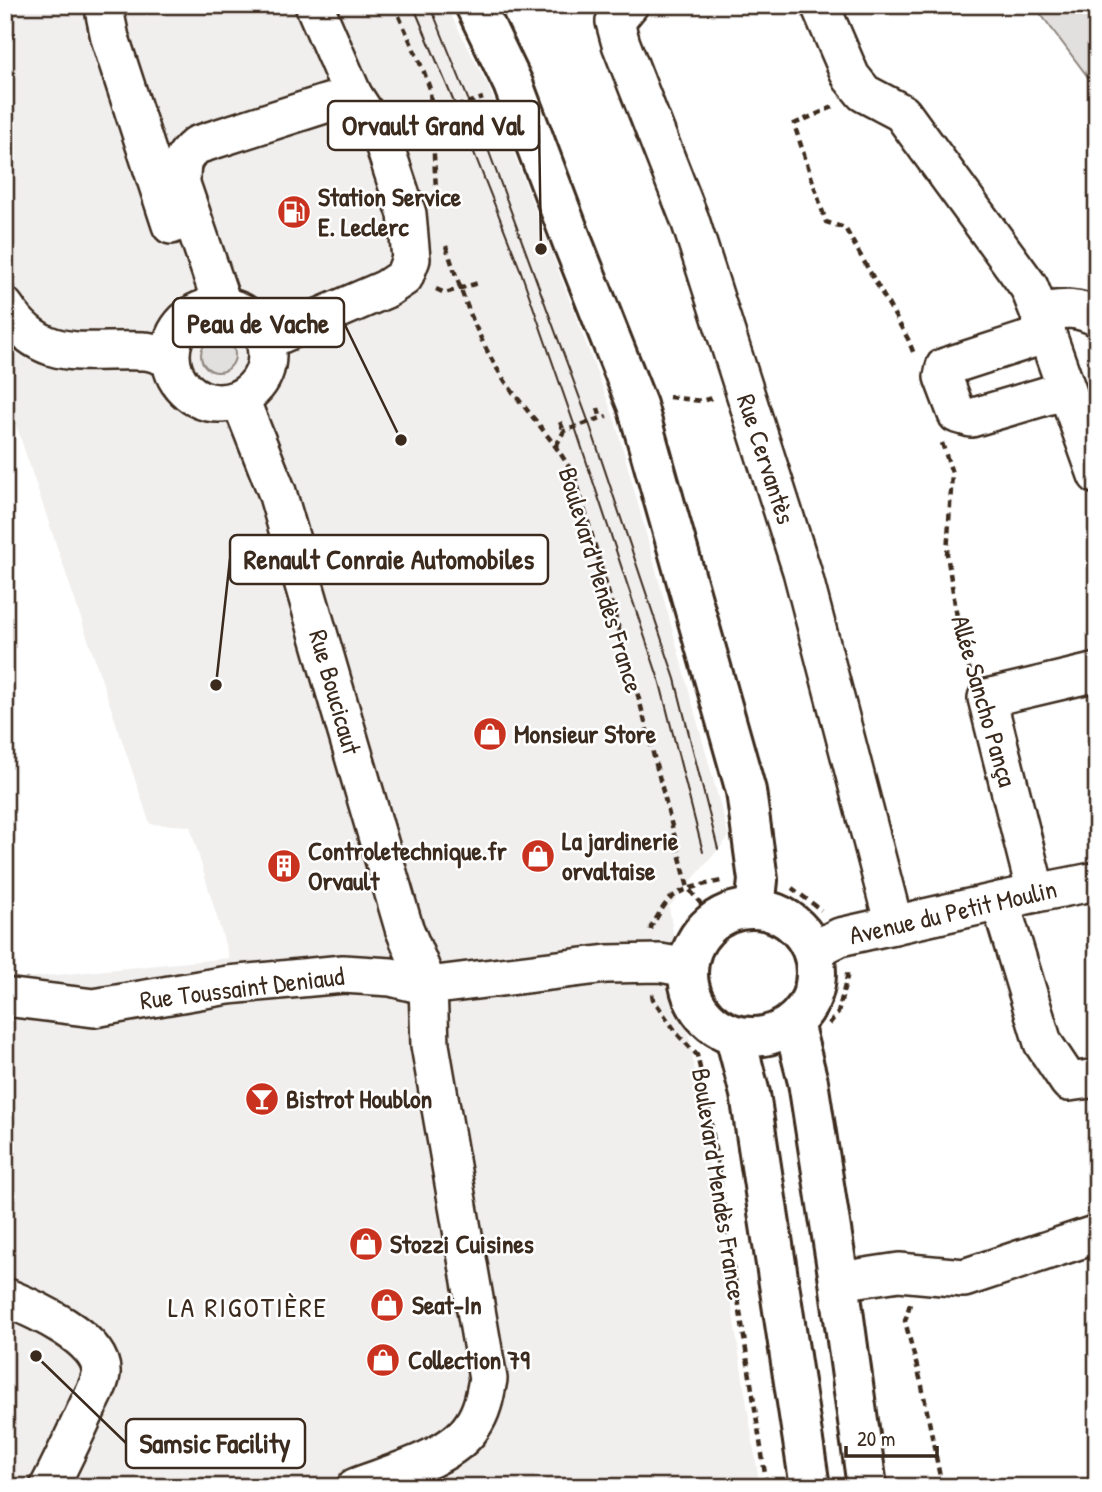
<svg xmlns="http://www.w3.org/2000/svg" width="1102" height="1492" font-family="'Patrick Hand',sans-serif">
	<rect width="100%" height="100%" fill="#fff"/>
	<filter id="ink" filterUnits="userSpaceOnUse"><feTurbulence type="fractalNoise" baseFrequency=".0143" numOctaves="2"/><feDisplacementMap in="SourceGraphic" scale="14" xChannelSelector="R" yChannelSelector="G"/><feConvolveMatrix kernelMatrix="1 2 1 2 8 2 1 2 1" color-interpolation-filters="sRGB"/></filter>
	<g filter="url(#ink)">
		<!-- built -->
		<path fill="#f1efee" d="M5,5H446L489,88L615,420L729,837L669,907L760,1487H5V980L229,958L190,826L150,824L5,392Z"/>
		<!-- green -->
		<g fill="#e2e0de" stroke="#8e857e" stroke-width="2">
			<path d="M1034,5H1097V89Z"/>
			<circle cx="218" cy="355" r="17"/>
		</g>
		<g fill="none" stroke-linecap="round" stroke-linejoin="round">
			<!-- minor casing -->
			<g stroke="#3b2a1e" stroke-width="42">
				<g id="minor">
					<path d="M106,5L105,14L110,38L171,225"/>
					<path d="M629,5L615,22L621,44L690,220L802,571L894,925"/>
					<path d="M820,5L851,77L864,93L902,113L1029,287L1039,312L1097,475"/>
					<circle cx="219" cy="355" r="48"/>
					<path d="M5,307C43,366 86,348 144,351C152,351 162,356 170,358"/>
					<path d="M223,307L181,184C181,163 181,158 197,145L353,95"/>
					<path d="M1039,312C1063,309 1075,306 1097,317"/>
					<path d="M1047,334L945,367L943,377L957,414L971,418L1066,390"/>
					<path d="M265,341L386,289L404,277L411,259L407,214L383,141L353,95L314,5"/>
					<path d="M240,399L277,492L404,928L428,986L430,1045L488,1379C485,1396 482,1412 472,1426C452,1458 390,1474 356,1487"/>
					<path d="M1036,893L987,698L1097,672"/>
					<path d="M1000,901L1043,1043L1069,1082L1097,1078"/>
					<path d="M812,951L840,937L1036,893L1097,881"/>
					<path d="M5,997L94,1008L228,985L343,974L391,977L428,986L607,964L660,963L688,968"/>
					<path d="M839,1281L899,1272L964,1278L1097,1234"/>
					<path d="M5,1297C32,1308 104,1339 101,1374C100,1384 93,1396 89,1404C76,1432 63,1460 49,1487"/>
				</g>
			</g>
			<!-- major casing -->
			<g stroke="#3b2a1e" stroke-width="44">
				<g id="major">
					<path d="M475,5L513,84L574,246L637,405L746,791L758,880L755,909"/>
					<circle cx="752" cy="973" r="64"/>
					<path d="M793,1023L808,1082L839,1281L867,1487"/>
					<path d="M735,1036L750,1094L810,1487"/>
				</g>
			</g>
			<!-- path -->
			<g stroke="#3b2a1e" stroke-width="4.5" stroke-dasharray="7 5" stroke-linecap="butt">
				<path d="M394,5L424,72L430,89L436,189"/>
				<path d="M833,107L794,124L826,222L845,228L908,339L914,354"/>
				<path d="M446,110L450,121"/>
				<path d="M433,114L483,98"/>
				<path d="M446,246C462,294 478,342 507,384C530,416 558,444 576,480L639,699L688,888L715,921"/>
				<path d="M436,289L445,293L478,283"/>
				<path d="M669,397L701,401L712,398"/>
				<path d="M598,408L601,419"/>
				<path d="M560,422L564,431"/>
				<path d="M942,443L952,473L947,554L960,636L970,671"/>
				<path d="M556,446L564,431L607,416"/>
				<path d="M792,888L821,910"/>
				<path d="M651,930V927C657,918 663,905 671,898C686,886 706,885 725,880"/>
				<path d="M652,994L653,999L679,1036L697,1055L708,1103L767,1487"/>
				<path d="M829,1024L838,1013L847,977V971"/>
				<path d="M910,1304L905,1321L922,1386L942,1487"/>
			</g>
			<!-- minor -->
			<use href="#minor" stroke="#fff" stroke-width="37"/>
			<!-- major -->
			<use href="#major" stroke="#fff" stroke-width="38"/>
			<!-- tram -->
			<g stroke="#3b2a1e" stroke-width="2">
				<path d="M413,5L456,107L520,269L575,427L660,683L703,852"/>
				<path d="M430,5L485,141L589,423L675,679L718,849"/>
			</g>
		</g>
	</g>
	<!-- icons -->
	<defs>
		<g id="fuel-disc" transform="scale(1.75)"><circle r="9.5" fill="#c8321e" stroke="#fff"/><path d="M-5.5-6h7V0h2V4h1.3V-2.5L3-4.5l.8-.8L6-3V5H2.5V1h-1V6h-7ZM-4.2-4.7v3.2H.2V-4.7Z" fill="#fff"/></g>
		<g id="shop-disc" transform="scale(1.75)"><circle r="9.5" fill="#c8321e" stroke="#fff"/><path d="M-5-2.5h2.3a2.7 3.5 0 0 1 5.4 0H5L5.5 6h-11ZM-1.5-2.5h3a1.5 2.3 0 0 0-3 0Z" fill="#fff"/></g>
		<g id="building-disc" transform="scale(1.75)"><circle r="9.5" fill="#c8321e" stroke="#fff"/><path d="M-4-6H4V6H1V3H-1V6H-4ZM-2.5-4.3h1.7v1.8h-1.7ZM.8-4.3h1.7v1.8H.8ZM-2.5-1h1.7V.8h-1.7ZM.8-1h1.7V.8H.8Z" fill="#fff"/></g>
		<g id="bar-disc" transform="scale(1.75)"><circle r="9.5" fill="#c8321e" stroke="#fff"/><path d="M-6-5H6L.8 .8V4.5H3.5V6h-7V4.5H-.8V.8Z" fill="#fff"/></g>
	</defs>
	<g fill-rule="evenodd">
		<use href="#fuel-disc" x="294" y="212"/>
		<use href="#shop-disc" x="490" y="734"/>
		<use href="#shop-disc" x="538" y="856"/>
		<use href="#building-disc" x="284" y="866"/>
		<use href="#bar-disc" x="262" y="1099"/>
		<use href="#shop-disc" x="366" y="1244"/>
		<use href="#shop-disc" x="387" y="1305"/>
		<use href="#shop-disc" x="383" y="1360"/>
	</g>
	<g text-anchor="middle" stroke-width="5" stroke-linejoin="round" paint-order="stroke">
		<!-- poi labels -->
		<g font-size="26" font-weight="bold" fill="#3b2a1e" stroke="#fff" text-anchor="start">
			<text x="318" y="206">Station Service<tspan x="318" dy="30">E. Leclerc</tspan></text>
			<text x="514" y="743">Monsieur Store</text>
			<text x="562" y="850">La jardinerie<tspan x="562" dy="30">orvaltaise</tspan></text>
			<text x="308" y="860">Controletechnique.fr<tspan x="308" dy="30">Orvault</tspan></text>
			<text x="286" y="1108">Bistrot Houblon</text>
			<text x="390" y="1253">Stozzi Cuisines</text>
			<text x="412" y="1314">Seat-In</text>
			<text x="408" y="1369">Collection 79</text>
		</g>
		<!-- street labels -->
		<g font-size="26" fill="#3b2a1e" stroke="#fff">
			<text transform="translate(766 459) rotate(72)" y="9">Rue Cervantès</text>
			<text transform="translate(601 580) rotate(73)" y="9">Boulevard Mendès France</text>
			<text transform="translate(335 692) rotate(74)" y="9">Rue Boucicaut</text>
			<text transform="translate(984 701) rotate(74)" y="9">Allée Sancho Pança</text>
			<text transform="translate(953 912) rotate(-13)" y="9">Avenue du Petit Moulin</text>
			<text transform="translate(242 988) rotate(-7)" y="9">Rue Toussaint Deniaud</text>
			<text transform="translate(719 1184) rotate(81)" y="9">Boulevard Mendès France</text>
		</g>
		<!-- neighbourhood labels -->
		<g font-size="28" letter-spacing="2" fill="#3b2a1e" stroke="#fff">
			<text x="248" y="1317">LA RIGOTIÈRE</text>
		</g>
	</g>
	<!-- callouts -->
	<path fill="none" stroke="#3b2a1e" stroke-width="2.5" d="M541 249L539 125M401 440L344 323M216 685L230 559M36 1356L126 1443"/>
	<g fill="#3b2a1e" stroke="#fff" stroke-width="2.5">
		<circle cx="541" cy="249" r="7"/>
		<circle cx="401" cy="440" r="7"/>
		<circle cx="216" cy="685" r="7"/>
		<circle cx="36" cy="1356" r="7"/>
	</g>
	<g fill="#fff" stroke="#3b2a1e" stroke-width="2.5">
		<rect x="328" y="101" width="211" height="49" rx="7"/>
		<rect x="173" y="298" width="171" height="49" rx="7"/>
		<rect x="230" y="535" width="318" height="49" rx="7"/>
		<rect x="126" y="1419" width="179" height="49" rx="7"/>
	</g>
	<g font-size="28" text-anchor="middle" font-weight="bold" fill="#3b2a1e">
		<text x="433" y="135">Orvault Grand Val</text>
		<text x="258" y="333">Peau de Vache</text>
		<text x="389" y="569">Renault Conraie Automobiles</text>
		<text x="215" y="1453">Samsic Facility</text>
	</g>
	<!-- margin -->
	<rect width="1102" height="1492" fill="none" stroke="#fff" stroke-width="28"/>
	<rect x="14" y="14" width="1074" height="1464" fill="none" stroke="#3b2a1e" stroke-width="2.5" filter="url(#ink)"/>
	<!-- scale -->
	<path d="M846 1446v10h91v-10" fill="none" stroke="#3b2a1e" stroke-width="3.5"/>
	<text x="857" y="1446" font-size="21" fill="#3b2a1e" stroke="#ffffff" stroke-width="5" paint-order="stroke">20 m</text>
</svg>
